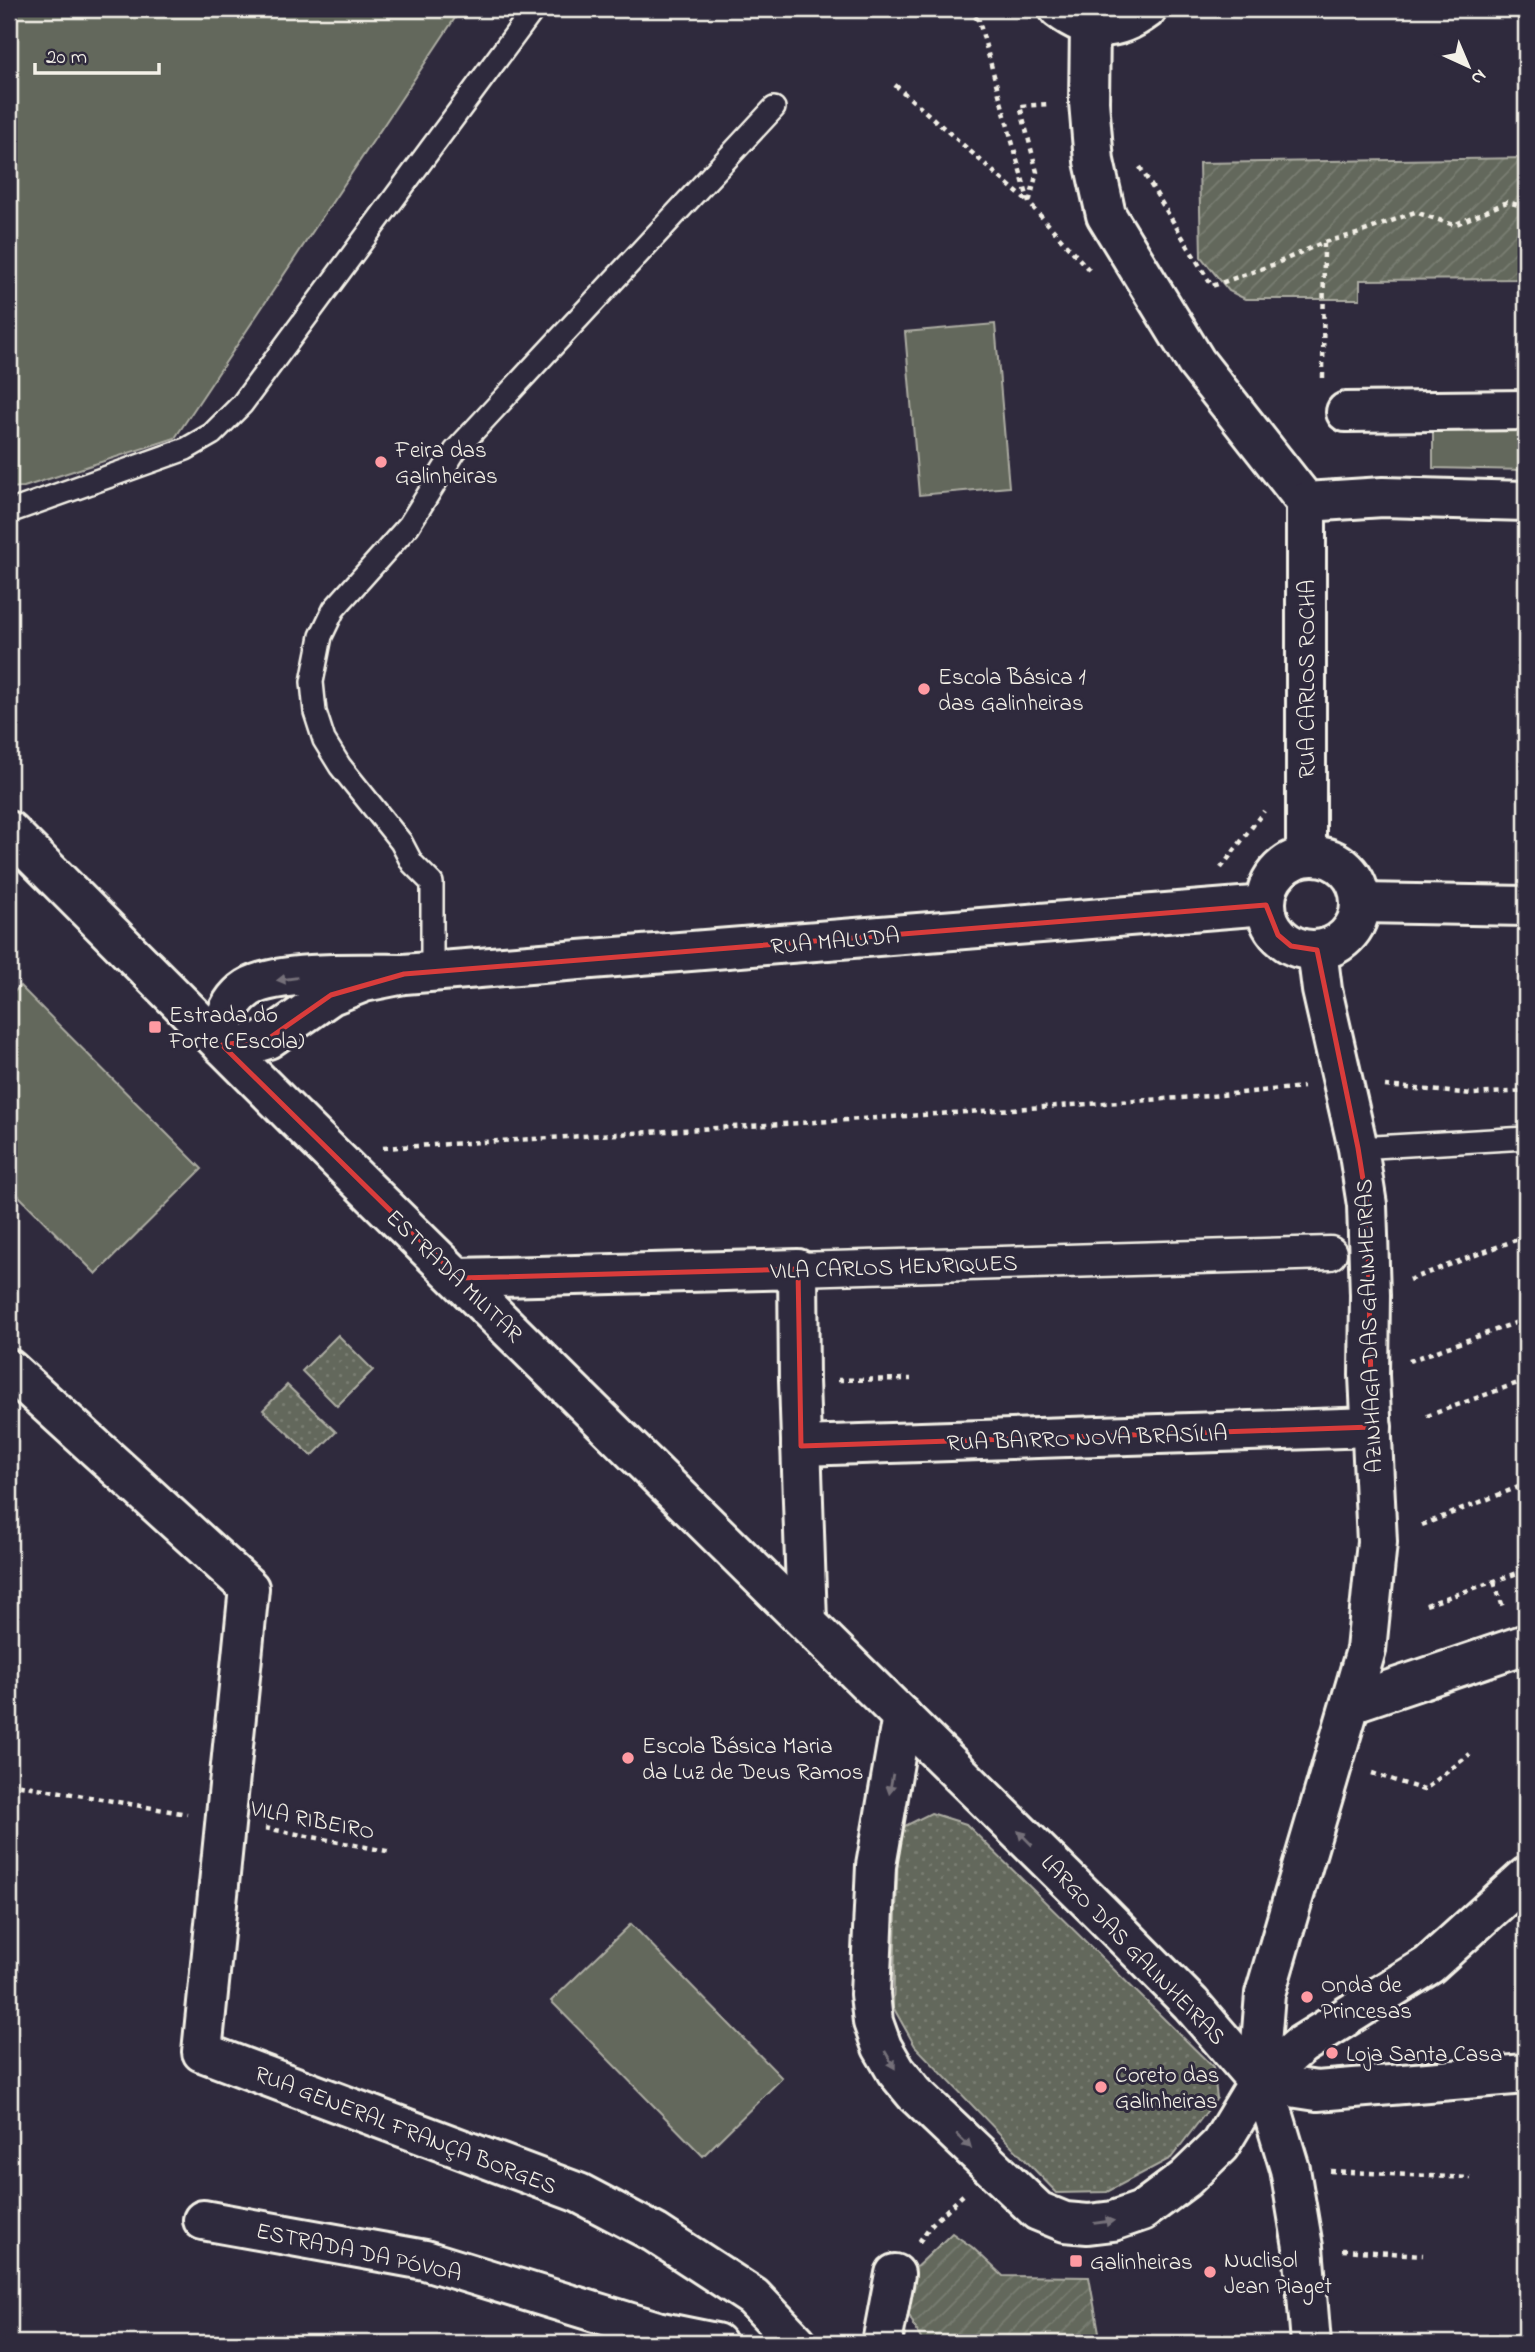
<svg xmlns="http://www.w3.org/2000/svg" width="1535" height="2352" font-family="'Indie Flower',sans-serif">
	<defs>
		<pattern id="park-dots" width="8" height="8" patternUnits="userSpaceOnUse" patternTransform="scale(1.75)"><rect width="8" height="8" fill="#63685b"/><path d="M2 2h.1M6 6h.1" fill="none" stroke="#7a7e73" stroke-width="1.8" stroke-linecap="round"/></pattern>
		<pattern id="garden-furrows" width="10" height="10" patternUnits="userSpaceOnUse" patternTransform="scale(1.75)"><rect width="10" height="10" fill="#63685b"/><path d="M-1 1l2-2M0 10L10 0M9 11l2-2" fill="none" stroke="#7a7e73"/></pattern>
	</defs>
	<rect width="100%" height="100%" fill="#2f2a3d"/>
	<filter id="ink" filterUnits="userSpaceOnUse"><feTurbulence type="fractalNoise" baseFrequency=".0143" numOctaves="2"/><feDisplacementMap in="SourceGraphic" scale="14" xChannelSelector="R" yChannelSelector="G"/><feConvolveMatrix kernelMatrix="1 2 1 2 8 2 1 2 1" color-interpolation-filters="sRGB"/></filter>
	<g filter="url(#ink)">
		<!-- grass -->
		<g fill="#63685b" stroke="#acaca2" stroke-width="2">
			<path d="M9,9H461L175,438L24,487L9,488Z"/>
			<path d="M995,324L1009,487L919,495L905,332Z"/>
			<path d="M1526,428V470L1433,468V430Z"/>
			<path d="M20,986L202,1169L96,1274L9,1186V997Z"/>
			<path d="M631,1924L782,2078L703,2156L551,2001Z"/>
		</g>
		<!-- park -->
		<g fill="url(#park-dots)" stroke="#acaca2" stroke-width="2">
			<path d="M338,1335L373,1370L337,1406L302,1371Z"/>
			<path d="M287,1385L336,1432L312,1456L263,1410Z"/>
			<path d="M931,1813L966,1824L1213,2067L1217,2098L1171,2158L1107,2192L1057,2193L915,2046L893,2007L898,1852L905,1826Z"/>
		</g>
		<!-- garden -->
		<g fill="url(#garden-furrows)" stroke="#acaca2" stroke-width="2">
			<path d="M1526,158V279L1360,280V299H1245L1229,291L1201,257L1199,163Z"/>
			<path d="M952,2233L972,2247L1003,2276L1089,2277L1101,2343H923L906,2309L910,2273Z"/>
		</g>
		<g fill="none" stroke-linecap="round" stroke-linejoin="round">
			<!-- service casing -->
			<g stroke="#f4f1e8" stroke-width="26">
				<g id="service">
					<path d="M9,512L186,449L212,434L242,404L534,9"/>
					<path d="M432,972V883L412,863L401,842L340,766L324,740L315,712L312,682L321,636L334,609L409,525L455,451L774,108"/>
					<path d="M1358,1148L1526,1138"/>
				</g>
			</g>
			<!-- pedestrian casing -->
			<g stroke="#f4f1e8" stroke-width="37">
				<path id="pedestrian" d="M798,1269L1330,1253"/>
			</g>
			<!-- minor casing -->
			<g stroke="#f4f1e8" stroke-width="44">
				<g id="minor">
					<path d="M1059,9C1090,33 1116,32 1147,9"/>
					<path d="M1090,26L1089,102L1094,161L1106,215L1196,362L1306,502"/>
					<path d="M1346,412L1526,410"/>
					<path d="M1306,502L1383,497L1526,501"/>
					<circle cx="1313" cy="903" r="47"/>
					<path d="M1306,856V502"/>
					<path d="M1361,903L1526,906"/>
					<path d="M404,974L364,982L331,995L268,1039L248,1045H222C222,1023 228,1001 248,988C278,970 367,974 404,974L1266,905"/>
					<path d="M459,1278L798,1269L799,1380L807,1622"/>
					<path d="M9,1369L249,1588L202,2052L579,2193L655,2233L753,2297L797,2343"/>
					<path d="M801,1446L1372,1427"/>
					<path d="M1351,1703L1526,1644"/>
					<path d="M1258,2082L1317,2091L1526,2074"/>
					<path d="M203,2220L425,2260L657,2331L716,2343"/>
					<path d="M882,2343L895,2274"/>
					<path d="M1311,2343L1303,2247L1290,2169L1274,2116L1258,2082L1265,1994L1366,1650L1377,1542L1369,1375L1370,1295L1367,1205L1358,1148L1322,990L1317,950"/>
				</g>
			</g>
			<!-- tertiary casing -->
			<g stroke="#f4f1e8" stroke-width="44">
				<g id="tertiary">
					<path d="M9,831L293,1116L1099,1911L1191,2004L1258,2082"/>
					<path d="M902,1716L876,1866L870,1994L873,2022L882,2047L896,2071L915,2094L1038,2211L1065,2222L1088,2224L1113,2221L1142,2211L1185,2179L1220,2145L1258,2082L1301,2045L1429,1965L1526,1877"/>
				</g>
			</g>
			<!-- path -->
			<g stroke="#f4f1e8" stroke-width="4.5" stroke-dasharray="5 5" stroke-linecap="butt">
				<path d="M968,9L979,21L1029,203L1090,271"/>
				<path d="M978,9L979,21"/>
				<path d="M895,85L1029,203L1037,172L1020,106L1050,104"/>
				<path d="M1140,167L1212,286L1275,264L1324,242L1357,234L1415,212L1454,225L1507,202L1526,207"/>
				<path d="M1323,378L1324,242"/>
				<path d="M1221,868L1264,811"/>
				<path d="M1385,1086L1473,1094L1526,1091"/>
				<path d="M383,1148L800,1123L1210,1096L1303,1087"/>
				<path d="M1409,1280L1526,1236"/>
				<path d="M1409,1361L1526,1319"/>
				<path d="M838,1380L911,1379"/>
				<path d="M1427,1416L1526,1380"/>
				<path d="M1422,1525L1526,1484"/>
				<path d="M1494,1582L1504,1610"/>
				<path d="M1426,1605L1526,1570"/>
				<path d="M1372,1773L1424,1790L1470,1754"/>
				<path d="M9,1783L187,1814"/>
				<path d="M265,1828L392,1852"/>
				<path d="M1330,2171L1471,2178"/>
				<path d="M919,2242L931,2225L963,2195"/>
				<path d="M1342,2250L1423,2255"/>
			</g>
			<!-- service -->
			<use href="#service" stroke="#2f2a3d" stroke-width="21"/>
			<!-- pedestrian -->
			<use href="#pedestrian" stroke="#2f2a3d" stroke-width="32"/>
			<!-- minor -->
			<use href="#minor" stroke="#2f2a3d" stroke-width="38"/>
			<!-- tertiary -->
			<use href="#tertiary" stroke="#2f2a3d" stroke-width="38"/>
		</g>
		<!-- one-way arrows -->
		<defs><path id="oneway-solid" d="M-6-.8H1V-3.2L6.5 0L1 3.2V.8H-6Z" transform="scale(1.75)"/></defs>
		<g fill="#747079">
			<use href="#oneway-solid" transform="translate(287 979) rotate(172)"/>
			<use href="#oneway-solid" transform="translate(891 1784) rotate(100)"/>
			<use href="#oneway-solid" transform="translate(1025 1838) rotate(-135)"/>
			<use href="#oneway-solid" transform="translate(890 2060) rotate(60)"/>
			<use href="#oneway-solid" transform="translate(964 2141) rotate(44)"/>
			<use href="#oneway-solid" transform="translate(1104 2222) rotate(-8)"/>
		</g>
	</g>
	<!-- marked area -->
	<path fill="none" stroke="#d93c3b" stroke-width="5" stroke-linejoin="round" d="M1266,905L1278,935L1291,946L1317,950L1358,1148L1367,1205L1372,1427L801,1446L798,1269L459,1278L222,1045L268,1039L331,995L404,974Z"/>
	<!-- markers -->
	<g fill="#ff9aa2" stroke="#2f2a3d" stroke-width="2.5">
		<circle cx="381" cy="462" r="7"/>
		<circle cx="924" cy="689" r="7"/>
		<rect x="148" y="1020" width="14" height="14" rx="3.5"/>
		<circle cx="628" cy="1758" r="7"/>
		<circle cx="1307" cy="1997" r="7"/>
		<circle cx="1332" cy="2053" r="7"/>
		<circle cx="1101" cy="2087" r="7"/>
		<rect x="1069" y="2254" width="14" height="14" rx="3.5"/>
		<circle cx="1210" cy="2272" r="7"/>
	</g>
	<g text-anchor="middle" stroke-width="6" stroke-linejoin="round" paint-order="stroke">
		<!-- poi labels -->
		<g font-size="23" fill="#f4f1e8" stroke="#2f2a3d" text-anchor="start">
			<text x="395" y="457">Feira das<tspan x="395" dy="26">Galinheiras</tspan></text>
			<text x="938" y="684">Escola Básica 1<tspan x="938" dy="26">das Galinheiras</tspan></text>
			<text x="169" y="1022">Estrada do<tspan x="169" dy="26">Forte (Escola)</tspan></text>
			<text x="642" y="1753">Escola Básica Maria<tspan x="642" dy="26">da Luz de Deus Ramos</tspan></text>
			<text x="1321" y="1992">Onda de<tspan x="1321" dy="26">Princesas</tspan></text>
			<text x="1346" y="2061">Loja Santa Casa</text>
			<text x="1115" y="2082">Coreto das<tspan x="1115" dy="26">Galinheiras</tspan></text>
			<text x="1224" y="2267">Nuclisol<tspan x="1224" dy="26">Jean Piaget</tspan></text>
			<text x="1090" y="2269">Galinheiras</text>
		</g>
		<!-- street labels -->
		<g font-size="23" fill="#f4f1e8" stroke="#2f2a3d">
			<text transform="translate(1306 679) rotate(-90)" y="8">RUA CARLOS ROCHA</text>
			<text transform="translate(835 940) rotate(-5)" y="8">RUA MALUDA</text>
			<text transform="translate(894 1266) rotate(-2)" y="8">VILA CARLOS HENRIQUES</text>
			<text transform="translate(455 1275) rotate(44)" y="8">ESTRADA MILITAR</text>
			<text transform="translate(1368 1326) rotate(-92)" y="8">AZINHAGA DAS GALINHEIRAS</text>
			<text transform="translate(1087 1437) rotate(-2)" y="8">RUA BAIRRO NOVA BRASÍLIA</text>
			<text transform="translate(313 1819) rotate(11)" y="8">VILA RIBEIRO</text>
			<text transform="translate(1134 1949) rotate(46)" y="8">LARGO DAS GALINHEIRAS</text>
			<text transform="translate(406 2129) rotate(21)" y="8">RUA GENERAL FRANÇA BORGES</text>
			<text transform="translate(359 2251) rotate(12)" y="8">ESTRADA DA PÓVOA</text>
		</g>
	</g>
	<!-- margin -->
	<rect width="1535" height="2352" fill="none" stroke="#2f2a3d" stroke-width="35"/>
	<rect x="18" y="18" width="1500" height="2317" fill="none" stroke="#f4f1e8" stroke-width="2.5" filter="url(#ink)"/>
	<!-- north arrow -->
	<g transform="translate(1468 66) rotate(136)" stroke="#2f2a3d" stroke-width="5" paint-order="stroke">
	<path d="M0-5L12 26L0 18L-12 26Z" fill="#f4f1e8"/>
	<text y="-10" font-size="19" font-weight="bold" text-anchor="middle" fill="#f4f1e8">N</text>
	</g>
	<!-- scale -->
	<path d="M35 63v10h124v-10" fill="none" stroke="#f4f1e8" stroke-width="3.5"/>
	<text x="46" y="63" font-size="21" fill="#f4f1e8" stroke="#2f2a3d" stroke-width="5" paint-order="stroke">20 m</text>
</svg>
